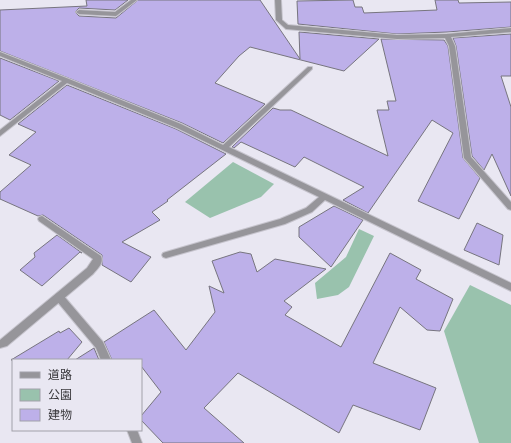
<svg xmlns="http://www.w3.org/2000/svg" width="511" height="443" font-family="Commissioner,'Noto Sans JP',sans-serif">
	<rect width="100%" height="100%" fill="#e9e7f2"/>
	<!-- green -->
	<g fill="#99c2ad">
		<path d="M233,162L274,184L261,197L210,218L185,202Z"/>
		<path d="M359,229L374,236L349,287L338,295L317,299L315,283L346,257Z"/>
		<path d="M470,285L511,305V443H479L444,331Z"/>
	</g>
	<!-- building -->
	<g fill="#bdb0e9" stroke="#77757f">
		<path d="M86,0H128L115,10L79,8L75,12L79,16L116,18L138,0H260L300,59L299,32L379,39L344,71L250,47L239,56L215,83L265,104L223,143L182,123L0,51V10L87,6Z"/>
		<path d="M353,0L355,7H362L364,13L437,10L435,0H458L459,3L511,2V27L447,32L397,34L298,24L297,1Z"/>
		<path d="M511,34V76H501L511,107V196L492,154L484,170L472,156L456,46L453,38Z"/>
		<path d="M381,39L444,40L448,46L463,158L480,178L459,219L418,201L453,133L432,120L368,213L343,200L364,187L304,157L295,167L241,142L234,148L232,147L273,108L280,110H291L388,156L377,110H389L387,101H396Z"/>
		<path d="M0,58L59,81L10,120L0,115Z"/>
		<path d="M67,85L176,129L226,154L167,200L168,201L152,212L160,220L122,242L151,257L131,282L102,265V255L43,215L38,216L0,199V192L31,165L9,155L36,132L18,124Z"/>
		<path d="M334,206L363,220L331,267L299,237V227Z"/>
		<path d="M477,223L503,235L499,265L464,250Z"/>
		<path d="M57,235L82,253L80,252L42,286L20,270L35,257L34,253Z"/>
		<path d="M240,252L251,254L257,272L275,259L326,269L284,301L292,307L285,315L341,347L390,253L421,270L416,279L453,299L440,331L427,330L400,307L373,363L436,388L420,430L353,405L339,433L238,373L204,408L244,443H163L141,420V416L161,392L141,366V360H112L104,342L154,310L186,350L215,312L209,286L224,293L212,261Z"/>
		<path d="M69,328L82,342L67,360H11L59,331L60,333Z"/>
		<path d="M94,348L99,360H75Z"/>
	</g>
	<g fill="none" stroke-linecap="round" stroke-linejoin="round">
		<!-- lane casing -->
		<g stroke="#c6c4cd" stroke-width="2">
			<g id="lane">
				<path d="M59,293L62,294L103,342L111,360H101L96,348L56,300L55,297L56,294Z"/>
				<path d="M127,430H137L142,443H132Z"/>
			</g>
		</g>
		<!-- street casing -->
		<g stroke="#c6c4cd" stroke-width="2">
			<g id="street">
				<path d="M131,0H137L116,16L79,14L76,12L79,10L115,12Z"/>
				<path d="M275,0H281L282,20L288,25L397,35L447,34L511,28V32L451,37L455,46L471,157L511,202V210L508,209L464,158L449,46L445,38L397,39L286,29L276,20Z"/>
				<path d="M0,52L69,79L181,124L223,145L308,67H312V69L229,147L511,283V291L325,200L312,212L285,224L166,258L163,257L162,255L163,253L166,252L280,219L306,208L319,197L177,128L67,83L0,136V130L62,81L0,56Z"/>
				<path d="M42,216L101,256C104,263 98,268 93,274L7,346L0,348V340L87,268L93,259L39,221L38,219L39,217Z"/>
			</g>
		</g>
		<!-- lane -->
		<use href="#lane" fill="#96959a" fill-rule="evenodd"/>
		<!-- street -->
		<use href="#street" fill="#96959a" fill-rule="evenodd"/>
	</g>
	<!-- legend -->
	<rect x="12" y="359" width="130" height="72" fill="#e9e7f2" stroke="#a2a1a9"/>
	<rect x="20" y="372" width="20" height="6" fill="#96959a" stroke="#a2a1a9"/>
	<text x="48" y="379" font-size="12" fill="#38373b">道路</text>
	<rect x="20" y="389" width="20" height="12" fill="#99c2ad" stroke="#a2a1a9"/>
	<text x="48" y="399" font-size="12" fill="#38373b">公園</text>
	<rect x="20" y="409" width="20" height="12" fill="#bdb0e9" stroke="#a2a1a9"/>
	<text x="48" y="419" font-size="12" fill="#38373b">建物</text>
</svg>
